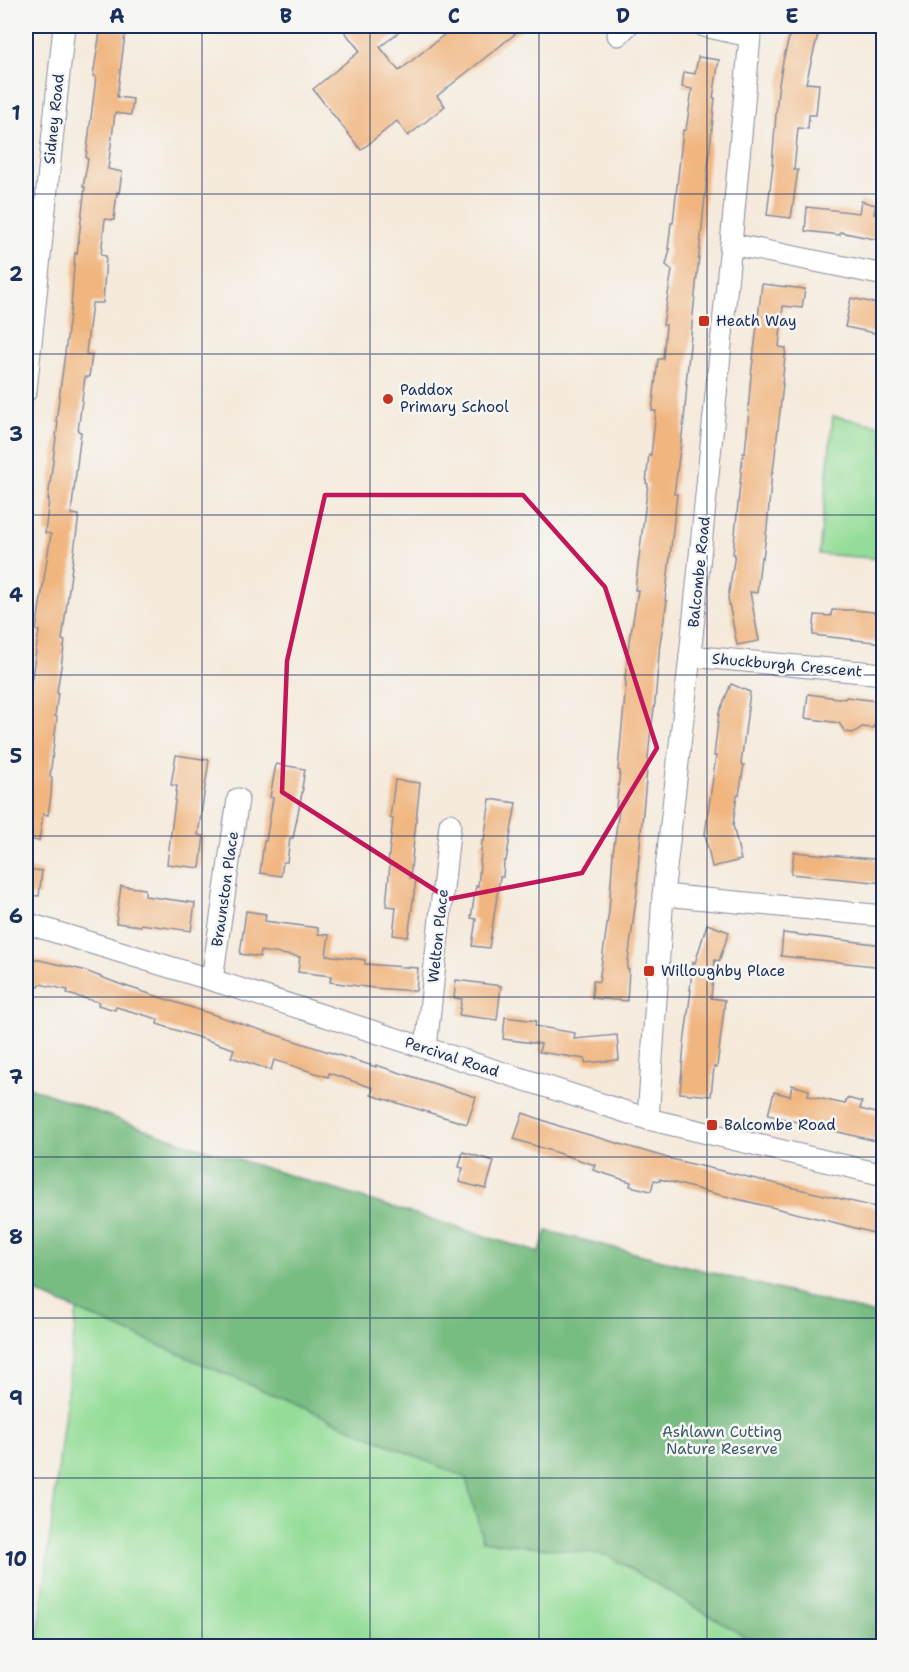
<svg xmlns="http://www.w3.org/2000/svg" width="909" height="1672" font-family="'Shantell Sans',sans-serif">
	<rect width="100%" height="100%" fill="#f6f6f2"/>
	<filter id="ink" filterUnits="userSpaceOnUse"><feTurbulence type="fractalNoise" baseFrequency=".0167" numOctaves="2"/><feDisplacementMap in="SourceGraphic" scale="12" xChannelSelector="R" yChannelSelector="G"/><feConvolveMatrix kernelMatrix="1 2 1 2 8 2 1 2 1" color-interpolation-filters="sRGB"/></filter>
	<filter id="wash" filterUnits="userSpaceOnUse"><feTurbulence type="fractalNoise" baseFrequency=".008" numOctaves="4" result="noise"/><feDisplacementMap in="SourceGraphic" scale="24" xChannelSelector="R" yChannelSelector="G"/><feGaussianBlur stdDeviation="1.35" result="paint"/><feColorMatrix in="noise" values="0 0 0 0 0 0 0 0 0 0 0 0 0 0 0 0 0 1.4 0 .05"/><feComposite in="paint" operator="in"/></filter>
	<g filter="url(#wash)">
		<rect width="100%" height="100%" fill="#f5eadb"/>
		<!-- green -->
		<g fill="#94dd98" stroke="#58867b" stroke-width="1.5">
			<path d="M833,416L883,426V559L819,554Z"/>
			<path d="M26,1086L178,1141L539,1253L547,1231L883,1316V1646H37L77,1310L26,1288Z"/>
		</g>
		<!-- forest -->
		<path fill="#77bc80" stroke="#49766f" stroke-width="1.5" d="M26,1086L178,1141L539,1253L547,1231L883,1316V1646H761L607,1555L483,1541L466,1478L26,1288Z"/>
		<g id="blocks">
			<!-- building -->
			<g fill="#f1b680">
				<path d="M101,26H126L117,97L133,99L131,115L115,113L108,169L122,172L119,193L117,192L114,220L105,219L101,255L106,256L103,303H92L86,354L92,355L89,377H85L78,431L81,432L71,514L79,515L62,640L65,641L57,692L58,693L55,716L57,717L50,777H52L51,795L48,815L43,814L39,841L26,839V715L39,631L36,630L51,534L45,533L49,499H48L58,422H56L71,307L75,253L77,254L85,187H83L88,159L86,158L96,77L93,76Z"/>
				<path d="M340,26H406L380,47L399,71L455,26H525L437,96L445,106L408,136L397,121L361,150L313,89L360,51Z"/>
				<path d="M792,26H820L806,83L819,84L816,115H809L808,129L798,128L794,170H798L791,218L767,215L773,164H772L778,90L783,61Z"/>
				<path d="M698,57L719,60L713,98H715L686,384H687L684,420L674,494H677L665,601H667L660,643L655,702L650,737L639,855L637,891L627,969L629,970L627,1001L592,998L593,981L599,982L609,911L613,853L619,809L616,808L620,771L618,770L621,737L626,685L625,679L630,633H631L638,590H635L648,484L646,483L649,454L651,455L656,411H652L658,359H663L666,325H663L672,270L666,265L670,249H668L671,223H673L683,130H686L692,89L682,87L684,72L695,74Z"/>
				<path d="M861,201L876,205L874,214L884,216V241L840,232V235L805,231L807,207L859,213Z"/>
				<path d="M762,284L805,289L802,308L783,306L779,347L786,348L782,384H783L773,472L772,471L767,528L763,558L761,557L757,593L750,592L759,641L737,645L728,598L735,554H733L743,453H745L749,411H748L751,376Z"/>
				<path d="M851,298L884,305V335L845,327Z"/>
				<path d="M832,610H853L884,613L882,643L813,635L815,615L831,616Z"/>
				<path d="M731,684L750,692L741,764L744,765L739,795H737L733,825L741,860L712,867L705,834L716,756H714L719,713Z"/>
				<path d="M808,694L845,699L846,697L877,701V703L884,704V726L874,725L873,728L862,727L853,733L845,732L839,723L805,718Z"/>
				<path d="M176,755L209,760L198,835L204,836L200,868L167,864L177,786L171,785Z"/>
				<path d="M276,764L305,769L302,788H303L293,838H290L287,862H283L281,876L260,873L264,841H266L273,798L270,797Z"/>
				<path d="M395,780L420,783L410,878L416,879L408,937L393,935L396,907L386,906L390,864H388L393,818H390Z"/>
				<path d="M490,799L516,803L506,861H504L503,877H500L489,948L472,946L476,919L471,918L476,886L478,887L482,841H484Z"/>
				<path d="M794,852L884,860V883L791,874Z"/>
				<path d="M26,869L42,871L39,896L26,895Z"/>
				<path d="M121,886L145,889V896L195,903L191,931L141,924V926L116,923Z"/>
				<path d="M246,911L266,914L265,921L318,928V934L329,935L326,955L365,960V964L418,968L416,991L373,988L330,982L331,976L298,972L300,957L261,951L260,957L240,954Z"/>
				<path d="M707,924L729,932L719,961L715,960L711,998L725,1000L717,1067H714L711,1096L680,1093L684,1044L691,990H690L693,962L695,963Z"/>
				<path d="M783,933L884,945V967L781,956Z"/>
				<path d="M26,957L83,970L122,985L335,1054L376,1067V1065L476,1097L467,1124L371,1095L373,1088L329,1073L328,1077L274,1060L271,1070L231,1057L234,1049L157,1024L158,1019L116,1007L115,1010L98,1005L99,1002L67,994L68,990L40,984L39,987L26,983Z"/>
				<path d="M456,980L501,986L497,1020L459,1015L462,999L454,998Z"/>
				<path d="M505,1017L536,1021L535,1026L575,1033L574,1039L617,1035L619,1060L585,1063V1059L539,1052L541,1044L503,1039Z"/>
				<path d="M792,1085L809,1090L808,1096L845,1104L847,1098L862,1102L860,1109L884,1115V1143L768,1115L774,1092L790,1096Z"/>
				<path d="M523,1113L559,1126L671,1159L884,1209V1236L833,1222L708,1192L660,1179V1181L654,1180L651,1191L630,1186L631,1182L593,1170L595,1165L514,1139Z"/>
				<path d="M463,1152L494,1161L486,1189L459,1182L463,1168L459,1167Z"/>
			</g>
		</g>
	</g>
	<g filter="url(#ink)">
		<use href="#blocks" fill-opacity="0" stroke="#888c9c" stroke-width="1.5"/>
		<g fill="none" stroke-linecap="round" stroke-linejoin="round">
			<!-- minor casing -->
			<g stroke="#888c9c" stroke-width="23">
				<g id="minor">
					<path d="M704,26L749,36"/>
					<path d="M618,35L627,26"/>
					<path d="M731,244L884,275"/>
					<path d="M26,391L64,26"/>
					<path d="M690,656L884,674"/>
					<path d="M663,895L884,916"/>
					<path d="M26,923L212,980L648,1119L884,1175"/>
					<path d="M212,980L238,799"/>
					<path d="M426,1048L450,824"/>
					<path d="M648,1119L663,895L690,656L731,244L751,26"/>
				</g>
			</g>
			<!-- minor -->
			<use href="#minor" stroke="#fff" stroke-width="21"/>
		</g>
	</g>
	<!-- marked area -->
	<path fill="none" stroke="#c2185b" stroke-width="4.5" stroke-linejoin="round" d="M325,495H523L605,587L657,748L582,873L449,899L282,792L287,661Z"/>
	<!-- grid -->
	<path fill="none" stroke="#1b2f5e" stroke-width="1.5" stroke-opacity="0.55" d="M202,26V1646M370,26V1646M539,26V1646M707,26V1646M26,194H884M26,354H884M26,515H884M26,675H884M26,836H884M26,997H884M26,1157H884M26,1318H884M26,1478H884"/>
	<!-- markers -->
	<g fill="#c8321e" stroke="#f6f6f2" stroke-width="2">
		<rect x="698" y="315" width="12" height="12" rx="3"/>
		<circle cx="388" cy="399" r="6"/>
		<rect x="643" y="965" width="12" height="12" rx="3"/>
		<rect x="706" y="1119" width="12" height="12" rx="3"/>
	</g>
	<g text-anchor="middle" stroke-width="5" stroke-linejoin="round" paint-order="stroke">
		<!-- street labels -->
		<g font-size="15" fill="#1b2f5e" stroke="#f6f6f2">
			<text transform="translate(54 119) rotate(-84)" y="5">Sidney Road</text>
			<text transform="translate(699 572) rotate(-84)" y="5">Balcombe Road</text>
			<text transform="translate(787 665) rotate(5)" y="5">Shuckburgh Crescent</text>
			<text transform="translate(225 889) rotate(-82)" y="5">Braunston Place</text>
			<text transform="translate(438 936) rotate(-84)" y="5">Welton Place</text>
			<text transform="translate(452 1057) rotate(18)" y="5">Percival Road</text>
		</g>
		<!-- poi labels -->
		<g font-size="15" fill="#1b2f5e" stroke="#f6f6f2" text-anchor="start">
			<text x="716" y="326">Heath Way</text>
			<text x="400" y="395">Paddox<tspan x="400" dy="17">Primary School</tspan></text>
			<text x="661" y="976">Willoughby Place</text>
			<text x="724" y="1130">Balcombe Road</text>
		</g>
		<!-- park labels -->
		<g font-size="15" fill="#395a6c" stroke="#f6f6f2">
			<text x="722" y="1437">Ashlawn Cutting<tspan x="722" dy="17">Nature Reserve</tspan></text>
		</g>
	</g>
	<!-- margin -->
	<rect width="909" height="1672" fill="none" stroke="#f6f6f2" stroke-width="66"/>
	<rect x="33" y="33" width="843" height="1606" fill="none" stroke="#1b2f5e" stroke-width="2"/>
	<g font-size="20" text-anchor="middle" font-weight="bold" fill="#1b2f5e">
		<text x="117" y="23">A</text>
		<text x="286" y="23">B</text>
		<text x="454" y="23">C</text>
		<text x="623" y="23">D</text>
		<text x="792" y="23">E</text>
		<text x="16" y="120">1</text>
		<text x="16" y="281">2</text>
		<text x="16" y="441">3</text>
		<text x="16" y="602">4</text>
		<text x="16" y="763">5</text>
		<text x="16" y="923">6</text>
		<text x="16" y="1084">7</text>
		<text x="16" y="1244">8</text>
		<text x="16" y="1405">9</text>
		<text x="16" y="1566">10</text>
	</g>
</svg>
